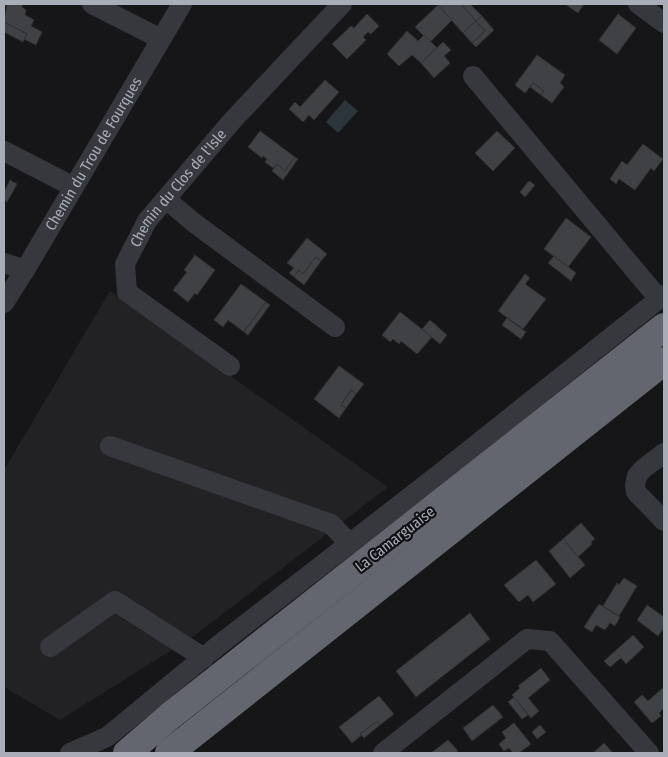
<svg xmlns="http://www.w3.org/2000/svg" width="668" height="757" font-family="'Fira Sans Condensed',sans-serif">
	<rect width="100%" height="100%" fill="#161618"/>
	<!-- built -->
	<path fill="#222225" d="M110,291L388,487L194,636L60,720L4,687V470Z"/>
	<!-- water -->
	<path fill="#2c353c" d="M345,100L358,111L338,133L326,122Z"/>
	<!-- building -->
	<g fill="#404145" stroke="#303034">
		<path d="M7,4H22V7L26,10L25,15L34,20L31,26L42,32L36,45L24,39L27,34L4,22Z"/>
		<path d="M440,4H461L476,21L463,33L438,5Z"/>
		<path d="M461,4H470L482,16L476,21Z"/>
		<path d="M565,4H584L578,13Z"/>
		<path d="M438,5L452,20L430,42L415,27Z"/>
		<path d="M367,14L379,26L371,34L368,32L363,37L366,40L347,59L332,44L351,26L354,28Z"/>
		<path d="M618,14L636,28L617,54L599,40Z"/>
		<path d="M482,16L494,30L476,47L472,43L485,31L476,21Z"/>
		<path d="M476,21L485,31L472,43L463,33Z"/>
		<path d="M4,22L27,34L23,42L4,32Z"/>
		<path d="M407,31L418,41L424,35L437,48L421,63L412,55L399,66L387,54Z"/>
		<path d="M443,42L451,50L444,56L450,63L434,78L421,63Z"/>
		<path d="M537,55L565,75L560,83L564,87L552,103L541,95L544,91L533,83L525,93L515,85Z"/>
		<path d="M325,80L339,92L314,120L309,115L303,122L289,109L295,102L300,107Z"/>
		<path d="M533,83L544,91L541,95L530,87Z"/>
		<path d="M260,131L295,157L285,171L277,164L273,168L265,162L267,159L263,156L262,158L248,147Z"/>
		<path d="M497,131L515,148L493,171L475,153Z"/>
		<path d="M643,144L663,159L654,171L651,168L635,190L619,179L616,184L610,179L622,161L627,165Z"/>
		<path d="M295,157L298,159L283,180L272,171L277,164L285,171Z"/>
		<path d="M10,180L17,184L7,202L4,200V192Z"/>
		<path d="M529,181L535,185L525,197L520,192Z"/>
		<path d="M566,218L591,237L568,267L544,249Z"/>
		<path d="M307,238L327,254L321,261L316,257L303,274L299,270L294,277L289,273L294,268L287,263Z"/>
		<path d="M195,255L215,270L197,295L195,293L188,302L173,290L187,272L184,270Z"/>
		<path d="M554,256L576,273L571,281L548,263Z"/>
		<path d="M316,257L321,261L304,285L294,277L299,270L303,274Z"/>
		<path d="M525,274L530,278L525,284L546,299L523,329L498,311Z"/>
		<path d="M241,284L266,302L244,332L228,320L223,327L214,320Z"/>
		<path d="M266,302L270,305L248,335L244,332Z"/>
		<path d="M400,312L432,337L417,354L401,341L399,344L393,339L390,342L382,335Z"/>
		<path d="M507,318L526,332L521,339L502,325Z"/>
		<path d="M430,320L447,335L440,344L422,329Z"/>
		<path d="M339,366L364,384L356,394L351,390L341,405L346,408L339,418L314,399Z"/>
		<path d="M351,390L356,394L346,408L341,405Z"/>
		<path d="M581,523L595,539L591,542L592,544L578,557L563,539Z"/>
		<path d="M563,539L585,565L570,578L549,551Z"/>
		<path d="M536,560L556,584L533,602L528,595L519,602L504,585Z"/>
		<path d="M624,578L637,586L619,616L603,606L617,583L619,585Z"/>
		<path d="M599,604L620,617L615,626L610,623L605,630L596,625L592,632L584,627Z"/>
		<path d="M647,605L664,617V628L658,636L637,620Z"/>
		<path d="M470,613L490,639L416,697L396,671Z"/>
		<path d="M633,635L644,647L626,664L621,658L610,667L604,661Z"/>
		<path d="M541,668L550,680L528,698L539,711L531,718L512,695L520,688L518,686Z"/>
		<path d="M664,687V708L659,713L661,716L652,723L634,702L642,695L648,701Z"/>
		<path d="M379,696L394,714L380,725L377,721L360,734L362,735L352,743L339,727Z"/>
		<path d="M514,697L528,715L522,719L508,702Z"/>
		<path d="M493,705L503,717L472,741L463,728Z"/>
		<path d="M377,721L380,725L364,738L360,734Z"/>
		<path d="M514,723L531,744L519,753H513L509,748L504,751L499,744L506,738L502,732Z"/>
		<path d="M540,725L546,732L537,739L532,732Z"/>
		<path d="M448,740L458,751L455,753H431Z"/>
		<path d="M604,743L613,753H593Z"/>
	</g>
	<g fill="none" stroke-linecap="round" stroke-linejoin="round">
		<!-- minor -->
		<g stroke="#37383d" stroke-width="20">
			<path d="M92,4L161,39"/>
			<path d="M638,4L664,23"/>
			<path d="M473,76L659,299"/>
			<path d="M4,151L74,187"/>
			<path d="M166,199L193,222L335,327"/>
			<path d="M4,263L25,270"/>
			<path id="s1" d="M4,303L25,270L182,4"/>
			<path id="s2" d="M230,366L127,292L125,264L147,221L232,121L342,4"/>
			<path d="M110,446L331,524L350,544"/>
			<path d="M664,453L643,469L637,476L635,485L636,492L664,521"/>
			<path d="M50,647L115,601L204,658"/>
			<path d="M70,753L107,737L220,644L442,472L664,295"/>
			<path d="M383,753L527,639L550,641L649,753"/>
		</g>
		<!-- highway -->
		<g stroke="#63666e" stroke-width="28">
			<path d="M127,753L170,716L664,327"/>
			<path d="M169,753L664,361"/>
		</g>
	</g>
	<g text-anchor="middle" stroke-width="4.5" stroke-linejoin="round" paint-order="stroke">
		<!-- street labels -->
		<g font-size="15" fill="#a8adb8" stroke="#111113">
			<text dy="5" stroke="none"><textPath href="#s1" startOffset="174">Chemin du Trou de Fourques</textPath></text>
			<text dy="5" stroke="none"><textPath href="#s2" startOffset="248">Chemin du Clos de l'Isle</textPath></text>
			<text transform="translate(395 539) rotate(-38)" y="5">La Camarguaise</text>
		</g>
	</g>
	<!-- border -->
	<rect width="668" height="757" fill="none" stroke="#a8adb8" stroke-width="10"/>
</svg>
